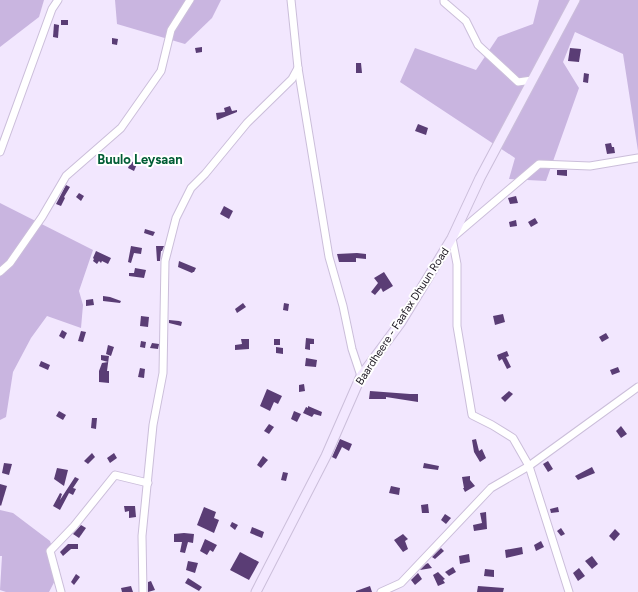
<svg xmlns="http://www.w3.org/2000/svg" width="638" height="592" font-family="Figtree,sans-serif">
	<rect width="100%" height="100%" fill="#f2e7fe"/>
	<!-- green -->
	<g fill="#c9b5e0">
		<path d="M0,0H44L39,17L0,47Z"/>
		<path d="M115,0H221L212,18L185,44L117,24Z"/>
		<path d="M539,0H638V151L623,54L575,32L563,62L579,88L546,181L509,179L515,158L400,82L415,48L476,70L498,37L533,24Z"/>
		<path d="M0,203L93,250L79,291L83,305L81,328L47,316L31,338L13,372L6,417L0,420Z"/>
		<path d="M0,510L13,513L50,541L60,571L49,592H6L0,590L2,556H0Z"/>
	</g>
	<!-- building -->
	<g fill="#5a3d75">
		<rect x="61" y="20" width="7" height="5"/>
		<path d="M54,24L59,25L58,38L53,37Z"/>
		<path d="M112,38L118,39L117,45L112,44Z"/>
		<path d="M202,47V52L196,53L195,48Z"/>
		<path d="M570,48L581,49L579,62L568,61Z"/>
		<path d="M356,63H361L362,73H356Z"/>
		<path d="M584,73L589,74L588,83L583,82Z"/>
		<path d="M230,106L232,111L237,110V112L217,120L216,113L225,112L224,108Z"/>
		<path d="M418,124L428,128L426,135L415,131Z"/>
		<path d="M611,143L612,147H614L615,153L607,154L605,144Z"/>
		<path d="M131,161L137,164L134,171L128,168Z"/>
		<path d="M557,170H567V176L557,175Z"/>
		<path d="M66,185L70,187L64,197L65,198L61,206L56,204Z"/>
		<path d="M79,193L84,196L81,201L76,197Z"/>
		<path d="M516,196L518,203L510,204L508,198Z"/>
		<path d="M224,206L233,211L229,219L220,214Z"/>
		<path d="M535,218L538,223L531,227L528,222Z"/>
		<path d="M516,220L517,226L510,227L509,222Z"/>
		<path d="M145,229L155,232L153,236L144,233Z"/>
		<path d="M131,246L142,248L141,254L134,253L131,263L128,262Z"/>
		<path d="M156,246H164L162,251H161L160,261H157Z"/>
		<path d="M96,251L111,258L108,264L102,261L101,263L99,261L97,264L93,261L94,259L93,258Z"/>
		<path d="M357,253L366,254V259L356,258V262H339L337,254Z"/>
		<path d="M179,261L196,268L194,272H193L192,273L178,267Z"/>
		<path d="M135,268L146,270L144,278L129,276V273H134Z"/>
		<path d="M384,272L393,286L383,292L381,288L375,295L371,292L378,283L374,278Z"/>
		<path d="M103,296L110,297L121,301L120,303L103,301Z"/>
		<path d="M93,299L94,305L86,306V300Z"/>
		<path d="M243,303L246,307L237,313L235,309Z"/>
		<path d="M284,303L289,304L288,311L283,310Z"/>
		<path d="M503,314L505,322L495,325L493,316Z"/>
		<path d="M141,316L149,317L148,327L140,326Z"/>
		<path d="M169,320L179,321L182,322L181,326L169,323Z"/>
		<path d="M62,330L67,333L64,339L59,336Z"/>
		<path d="M81,331L86,332L83,342L78,341Z"/>
		<path d="M606,333L609,338L602,342L599,337Z"/>
		<path d="M306,338L314,339V344H310V350L305,349Z"/>
		<path d="M241,339H249V349L235,350V345L242,344Z"/>
		<rect x="274" y="339" width="6" height="6"/>
		<path d="M141,341L146,342L145,348L140,347Z"/>
		<path d="M152,343L159,344L158,349L150,348Z"/>
		<path d="M108,345L114,347L111,356L106,354Z"/>
		<path d="M276,347L283,348V354L276,353Z"/>
		<path d="M507,351L509,356L506,357L511,367L507,369L502,359L499,361L497,355Z"/>
		<path d="M101,355L109,356L107,371H109V383L99,382V371L102,363L108,362L101,360Z"/>
		<path d="M306,358L317,360L316,367L305,366Z"/>
		<path d="M41,361L50,365L48,370L39,366Z"/>
		<path d="M618,367L620,372L612,375L610,370Z"/>
		<path d="M140,368L145,369L144,378L138,377Z"/>
		<path d="M304,384L305,391L299,392V385Z"/>
		<path d="M267,389L282,396L278,404L274,402L270,411L260,406Z"/>
		<path d="M370,391L410,394H418V402L386,397V399H369Z"/>
		<path d="M509,391L513,394L505,402L501,398Z"/>
		<path d="M308,406L322,412L321,416L314,414L312,417L303,413L306,407L308,408Z"/>
		<path d="M59,411L66,415L63,420L56,416Z"/>
		<path d="M294,411L301,414L297,422L291,419Z"/>
		<path d="M92,418H97L96,429L91,428Z"/>
		<path d="M269,424L274,427L269,434L264,431Z"/>
		<path d="M621,426L627,434L621,438L616,431Z"/>
		<path d="M340,439L352,444L349,451L342,447L336,459L332,457Z"/>
		<path d="M476,439L479,451L482,449L486,458L480,462L474,452L472,440Z"/>
		<path d="M92,453L95,457L88,464L84,461Z"/>
		<path d="M114,453L117,458L110,463L107,458Z"/>
		<path d="M263,456L268,460L261,468L257,465Z"/>
		<path d="M548,461L553,469L548,472L543,464Z"/>
		<path d="M4,463L12,464L9,475L2,473Z"/>
		<path d="M424,463L439,466L438,470L423,468Z"/>
		<path d="M592,467L595,473L578,480L575,476Z"/>
		<path d="M57,468L68,470L64,486L54,479Z"/>
		<path d="M283,472L288,473L286,481L281,480Z"/>
		<path d="M470,476V480L475,486L465,492L463,488H464L462,477Z"/>
		<path d="M75,477L79,479L73,488L76,489L73,495L69,493L60,510L53,506L60,493L62,494L60,500Z"/>
		<path d="M0,484L7,486L1,506L0,505Z"/>
		<path d="M391,486L400,488L399,495L389,493Z"/>
		<path d="M428,504L429,513H422L421,505Z"/>
		<path d="M124,506H135L136,517L129,518V511L125,512Z"/>
		<path d="M204,507L216,512L214,518L219,520L214,533L197,525Z"/>
		<path d="M558,507L559,512L551,513L550,509Z"/>
		<path d="M486,512L487,529L474,531L473,525L482,523L480,513Z"/>
		<path d="M445,514L451,518L446,524L441,520Z"/>
		<path d="M232,522L238,525L235,530L230,526Z"/>
		<path d="M81,525L86,528L79,538L73,534Z"/>
		<path d="M252,527L264,532L262,538L250,533Z"/>
		<path d="M561,528L565,534L561,536L557,531Z"/>
		<path d="M615,529L620,534L614,541L609,536Z"/>
		<path d="M184,533L194,534L193,543L188,542L185,553L180,552L182,542H174V534Z"/>
		<path d="M403,534L408,539L405,541L408,549L403,552L394,540Z"/>
		<path d="M205,539L217,545L213,552L210,550L207,555L200,551Z"/>
		<path d="M541,541L544,547L536,551L534,545Z"/>
		<path d="M68,544H78V549H71L63,556L60,552Z"/>
		<path d="M522,547L523,554L506,558L505,550Z"/>
		<path d="M441,548L444,551L435,559L432,557Z"/>
		<path d="M240,552L259,562L249,580L230,570Z"/>
		<path d="M469,554L470,562L460,564L459,556Z"/>
		<path d="M592,556L598,564L592,569L585,561Z"/>
		<path d="M188,561L198,563L195,573L186,570Z"/>
		<path d="M428,563L432,568L420,570L426,564Z"/>
		<path d="M453,567L456,572L449,576L445,572Z"/>
		<path d="M579,568L585,576L578,581L573,573Z"/>
		<path d="M485,569L494,570V577L484,576Z"/>
		<path d="M438,572L445,579L443,580L445,583L438,586L433,575Z"/>
		<path d="M418,573L422,579L415,585L411,580Z"/>
		<path d="M76,574L80,577L74,585L71,582Z"/>
		<path d="M188,578L202,587L199,591L185,583Z"/>
		<path d="M151,581L155,590L148,592V582Z"/>
		<path d="M131,586L133,592H122L121,588Z"/>
		<path d="M370,586L372,592H356V591Z"/>
		<path d="M478,586L504,588L503,592H477Z"/>
	</g>
	<g fill="none" stroke-linecap="round" stroke-linejoin="round">
		<!-- minor casing -->
		<g stroke="#cbbeda" stroke-width="9">
			<g id="minor">
				<path d="M291,0L298,68L329,257L343,306L352,349L361,376"/>
				<path d="M444,0V2L466,21L478,45L518,82L532,80"/>
				<path d="M0,152L52,9L58,0"/>
				<path d="M0,272L10,263L42,217L66,176L121,128L161,71L171,30L190,0"/>
				<path d="M61,592L50,551L74,526L115,475L148,483"/>
				<path d="M143,592L142,536L153,425L163,373L165,261L176,218L191,188L205,174L247,123L292,79L298,68"/>
				<path d="M381,592L401,583L491,488L529,466L638,387"/>
				<path d="M569,592L529,466L513,438L492,425L472,415L457,326V264L452,238L539,164L590,166L638,158"/>
			</g>
		</g>
		<!-- secondary casing -->
		<g stroke="#cbbeda" stroke-width="11">
			<path id="secondary" d="M256,592L326,456L361,376L401,322L452,238L480,178L575,0"/>
		</g>
		<!-- minor -->
		<use href="#minor" stroke="#fff" stroke-width="7"/>
		<!-- secondary -->
		<use href="#secondary" stroke="#f3e8ff" stroke-width="9"/>
	</g>
	<g text-anchor="middle" stroke-width="4" stroke-linejoin="round" paint-order="stroke">
		<!-- street labels -->
		<g font-size="11" fill="#1d1822" stroke="#fff">
			<text transform="translate(402 316) rotate(-57)" y="4">Baardheere - Faafax Dhuun Road</text>
		</g>
		<!-- quarter labels -->
		<g font-size="13" font-weight="bold" fill="#025d36" stroke="#fff">
			<text x="140" y="164">Buulo Leysaan</text>
		</g>
	</g>
</svg>
